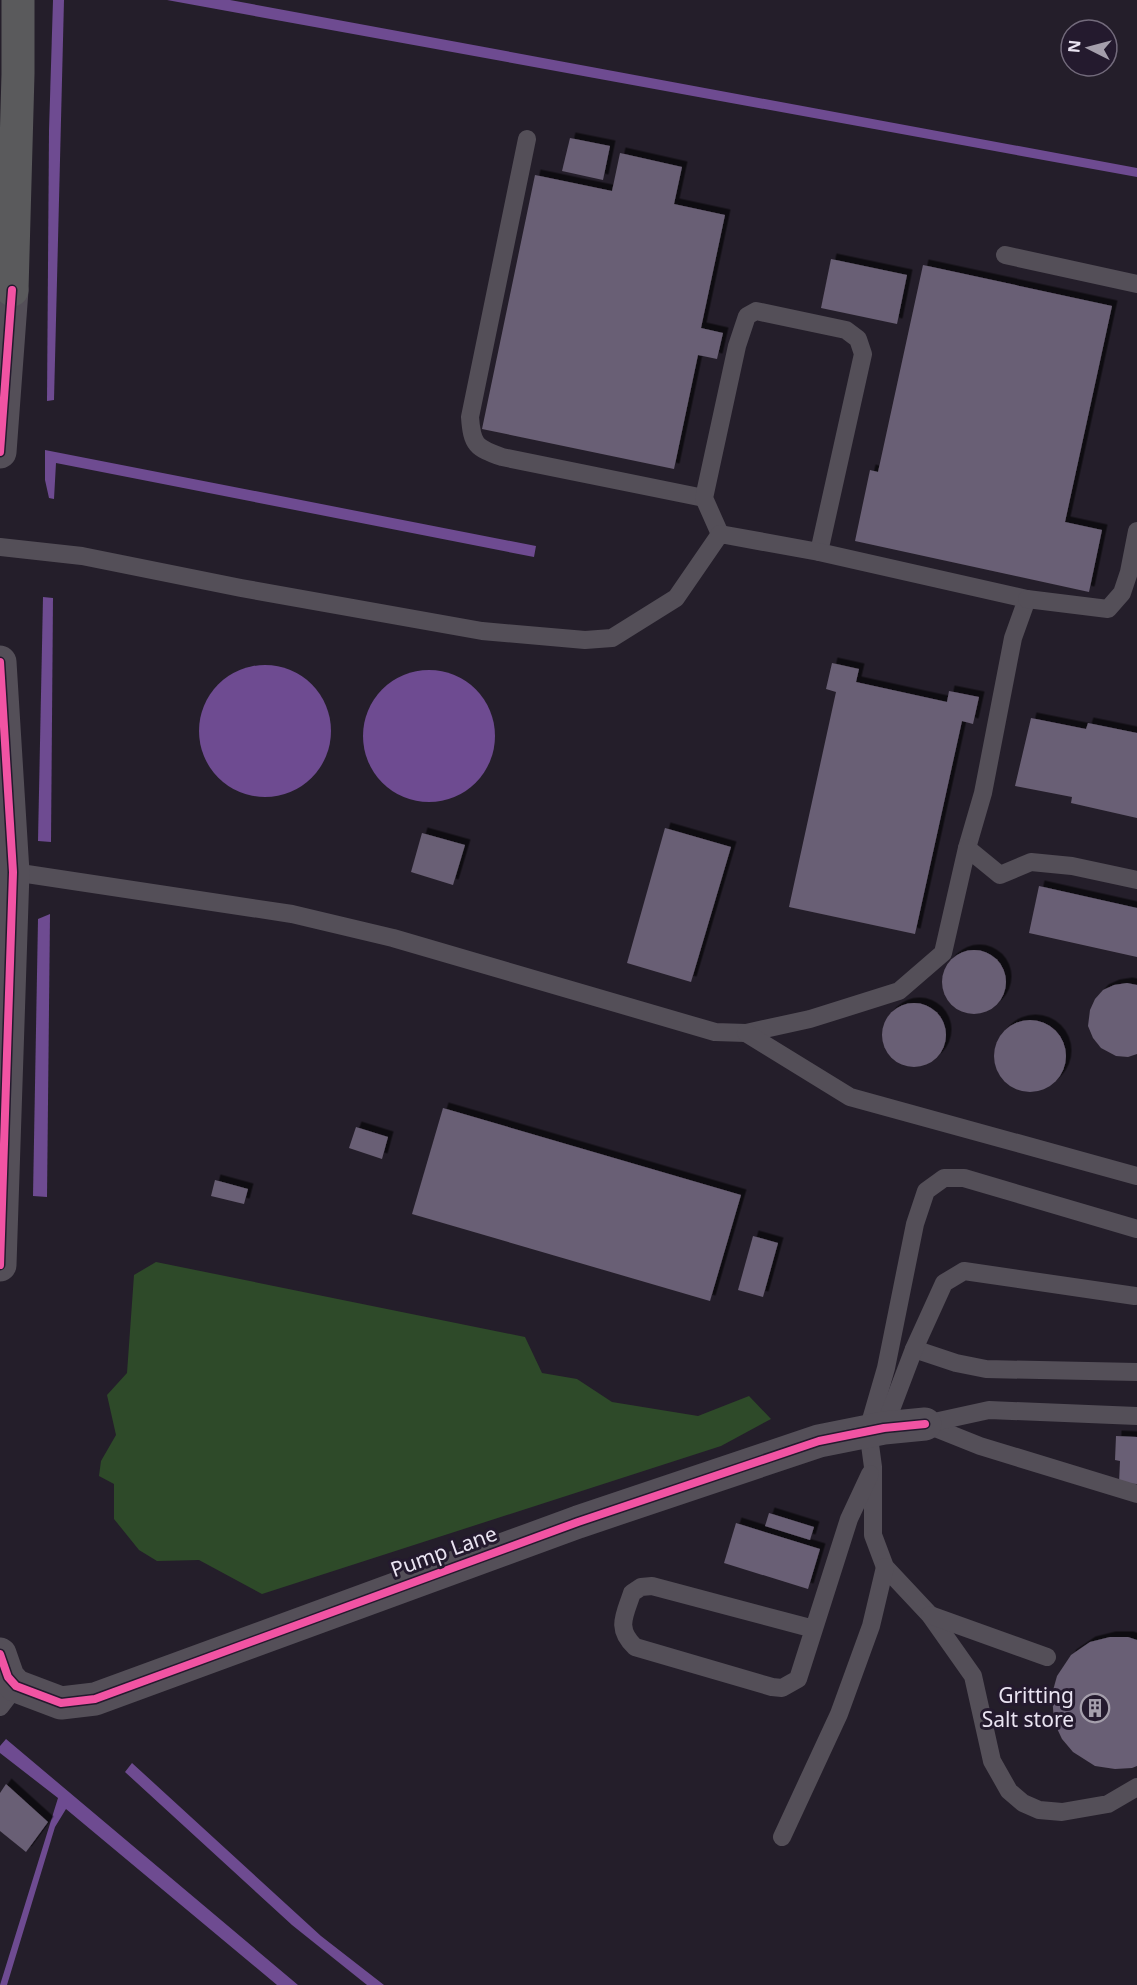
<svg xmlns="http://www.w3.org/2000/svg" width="1137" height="1985" font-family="'Noto Sans',sans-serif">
	<defs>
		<filter id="shadow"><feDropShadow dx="5.5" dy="-5.5" stdDeviation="0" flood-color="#0009"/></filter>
	</defs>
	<rect width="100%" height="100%" fill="#241e2a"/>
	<!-- green -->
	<path fill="#2e4a29" d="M156,1262L525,1337L542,1373L577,1379L612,1402L698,1416L749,1396L771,1419L721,1446L262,1594L199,1560L157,1561L139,1550L114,1519V1484L99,1476L101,1461L116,1435L107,1395L127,1373L134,1275Z"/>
	<!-- water -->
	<g fill="#6e4b91">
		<path d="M53,0H64L54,400L47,401L49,131Z"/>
		<path d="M167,0H230L1137,168V177Z"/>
		<path d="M45,450L536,546L534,557L56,463L54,499L49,498L45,480Z"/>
		<path d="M43,597L53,598L51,842L38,841Z"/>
		<circle cx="265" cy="731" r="66"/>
		<circle cx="429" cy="736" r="66"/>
		<path d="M50,914L47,1197L33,1196L38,919Z"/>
		<path d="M6,1739L298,1985H277L66,1809L55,1827L7,1985H0L58,1798L0,1753V1746Z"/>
		<path d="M132,1763L321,1936L384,1985H367L292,1925L125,1772Z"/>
	</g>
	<!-- building -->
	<g fill="#695f74" filter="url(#shadow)">
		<path d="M570,138L610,146L603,180L562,171Z"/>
		<path d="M620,153L682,167L674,204L725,215L701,328L723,333L717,359L698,355L674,469L482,429L535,175L612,191Z"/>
		<path d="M831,259L907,275L897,324L821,308Z"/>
		<path d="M923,265L1112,306L1065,522L1102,530L1089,592L855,541L870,470L878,472Z"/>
		<path d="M832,663L859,669L856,682L947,702L949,691L979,697L973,724L962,721L915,934L789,907L836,692L826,689Z"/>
		<path d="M1031,718L1086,729L1088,723L1137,733V818L1071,803L1072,797L1015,786Z"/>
		<path d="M665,828L731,847L691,982L627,963Z"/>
		<path d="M422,833L465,845L453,885L411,872Z"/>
		<path d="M1039,886L1137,908V957L1029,933Z"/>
		<circle cx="974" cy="982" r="32"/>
		<path d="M1127,983L1137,985V1054L1128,1057L1116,1056L1101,1048L1093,1038L1088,1026L1090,1010L1095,999L1103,990L1114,985Z"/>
		<circle cx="914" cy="1035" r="32"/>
		<circle cx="1030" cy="1056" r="36"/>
		<path d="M443,1108L741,1195L710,1301L412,1214Z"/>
		<path d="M356,1127L388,1137L382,1159L349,1148Z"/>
		<path d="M215,1180L248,1189L244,1204L211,1196Z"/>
		<path d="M753,1236L778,1243L763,1297L738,1290Z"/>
		<path d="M1116,1436L1137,1437V1484L1119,1483L1120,1461L1115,1460Z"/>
		<path d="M769,1513L814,1527L810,1540L765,1526Z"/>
		<path d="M736,1523L820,1549L808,1589L724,1563Z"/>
		<path d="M1110,1637H1128L1137,1640V1766L1132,1768L1115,1769L1095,1766L1073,1752L1062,1739L1054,1722L1052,1694L1057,1676L1071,1655L1090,1642Z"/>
		<path d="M6,1784L48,1822L26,1852L0,1831V1793Z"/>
	</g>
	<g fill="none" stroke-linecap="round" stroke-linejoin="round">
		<!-- lane -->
		<g stroke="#544f58" stroke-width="18">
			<path d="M527,139L470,417C472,445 476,448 502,457L704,498"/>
			<path d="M1005,255L1137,284"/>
			<path d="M720,534L704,498L737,346L747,316L756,311L846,330L858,339L863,354L819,552"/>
			<path d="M0,547L82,556L241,588L482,631L585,640L612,638L676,598L720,534L819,552L1027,599L1013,638L983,793L967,848"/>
			<path d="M1027,599L1108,609L1122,593L1129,572L1137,531"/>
			<path d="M7,871L292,914L393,938L715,1032L746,1033L810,1019L899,991L943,953L967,848L1000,875L1031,862L1072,866L1137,880"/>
			<path d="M746,1033L850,1097L1137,1176"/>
			<path d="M1137,1229L964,1178H944L926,1191L915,1224L886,1368L868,1430L873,1467V1535L885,1567L930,1615L973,1676L992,1761L1009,1791L1023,1803L1039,1810L1062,1812L1108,1804L1137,1787"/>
			<path d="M914,1349L956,1363L986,1369L1137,1372"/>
			<path d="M925,1424L980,1446L1137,1494"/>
			<path d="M925,1424L989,1410L1137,1416"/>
			<path d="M884,1428L914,1349L944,1283L964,1271L1135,1296"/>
			<path d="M930,1615L1047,1657"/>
			<path d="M814,1629L652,1586L641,1587L632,1593C625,1615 615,1628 635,1647L772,1687L782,1688L798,1679L849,1519L870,1474"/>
			<path d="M0,1707L16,1686"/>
			<path d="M782,1837L839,1714L871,1626L885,1567"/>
		</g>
		<!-- street -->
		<g stroke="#544f58" stroke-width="33">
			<path d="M0,452L12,290"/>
			<path d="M0,662L13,872L0,1265"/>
			<path d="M0,1654L8,1677L16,1686L61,1703L95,1699L578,1522L819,1441L884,1428L925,1424"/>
		</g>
		<!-- primary -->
		<path stroke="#5a5a5c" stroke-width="33" d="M12,290L18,74V0"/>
		<!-- cycleway casing -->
		<g stroke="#241a2e" stroke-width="11">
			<g id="cycleway">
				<path d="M0,452L12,290"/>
				<path d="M0,662L13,872L0,1265"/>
				<path d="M0,1654L8,1677L16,1686L61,1703L95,1699L578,1522L819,1441L884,1428L925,1424"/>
			</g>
		</g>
		<!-- cycleway -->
		<use href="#cycleway" stroke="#f153a3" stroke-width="8"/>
	</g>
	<!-- icons -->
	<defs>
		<g id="building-ring" transform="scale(1.5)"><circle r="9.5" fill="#241a2e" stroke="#a59fac" stroke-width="1.5"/><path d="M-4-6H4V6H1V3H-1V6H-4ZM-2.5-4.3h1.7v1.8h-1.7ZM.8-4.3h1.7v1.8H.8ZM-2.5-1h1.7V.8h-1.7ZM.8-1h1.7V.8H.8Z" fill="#a59fac"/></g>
	</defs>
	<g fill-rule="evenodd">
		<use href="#building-ring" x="1095" y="1708"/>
	</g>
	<g text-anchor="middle" stroke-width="6" stroke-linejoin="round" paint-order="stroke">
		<!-- street labels -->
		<g font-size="21" fill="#eae4f2" stroke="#241a2e">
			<text transform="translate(444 1552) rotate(-20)" y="7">Pump Lane</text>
		</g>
		<!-- poi labels -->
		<g font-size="21" fill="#eae4f2" stroke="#241a2e" text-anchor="end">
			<text x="1074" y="1703">Gritting<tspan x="1074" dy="24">Salt store</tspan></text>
		</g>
	</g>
	<!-- north arrow -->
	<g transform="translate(1089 48) rotate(276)"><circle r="28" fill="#241a2e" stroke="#736b7c" stroke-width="1.5"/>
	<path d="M0-4.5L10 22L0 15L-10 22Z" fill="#a59fac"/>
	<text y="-9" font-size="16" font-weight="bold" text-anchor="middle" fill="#eae4f2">N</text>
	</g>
</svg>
